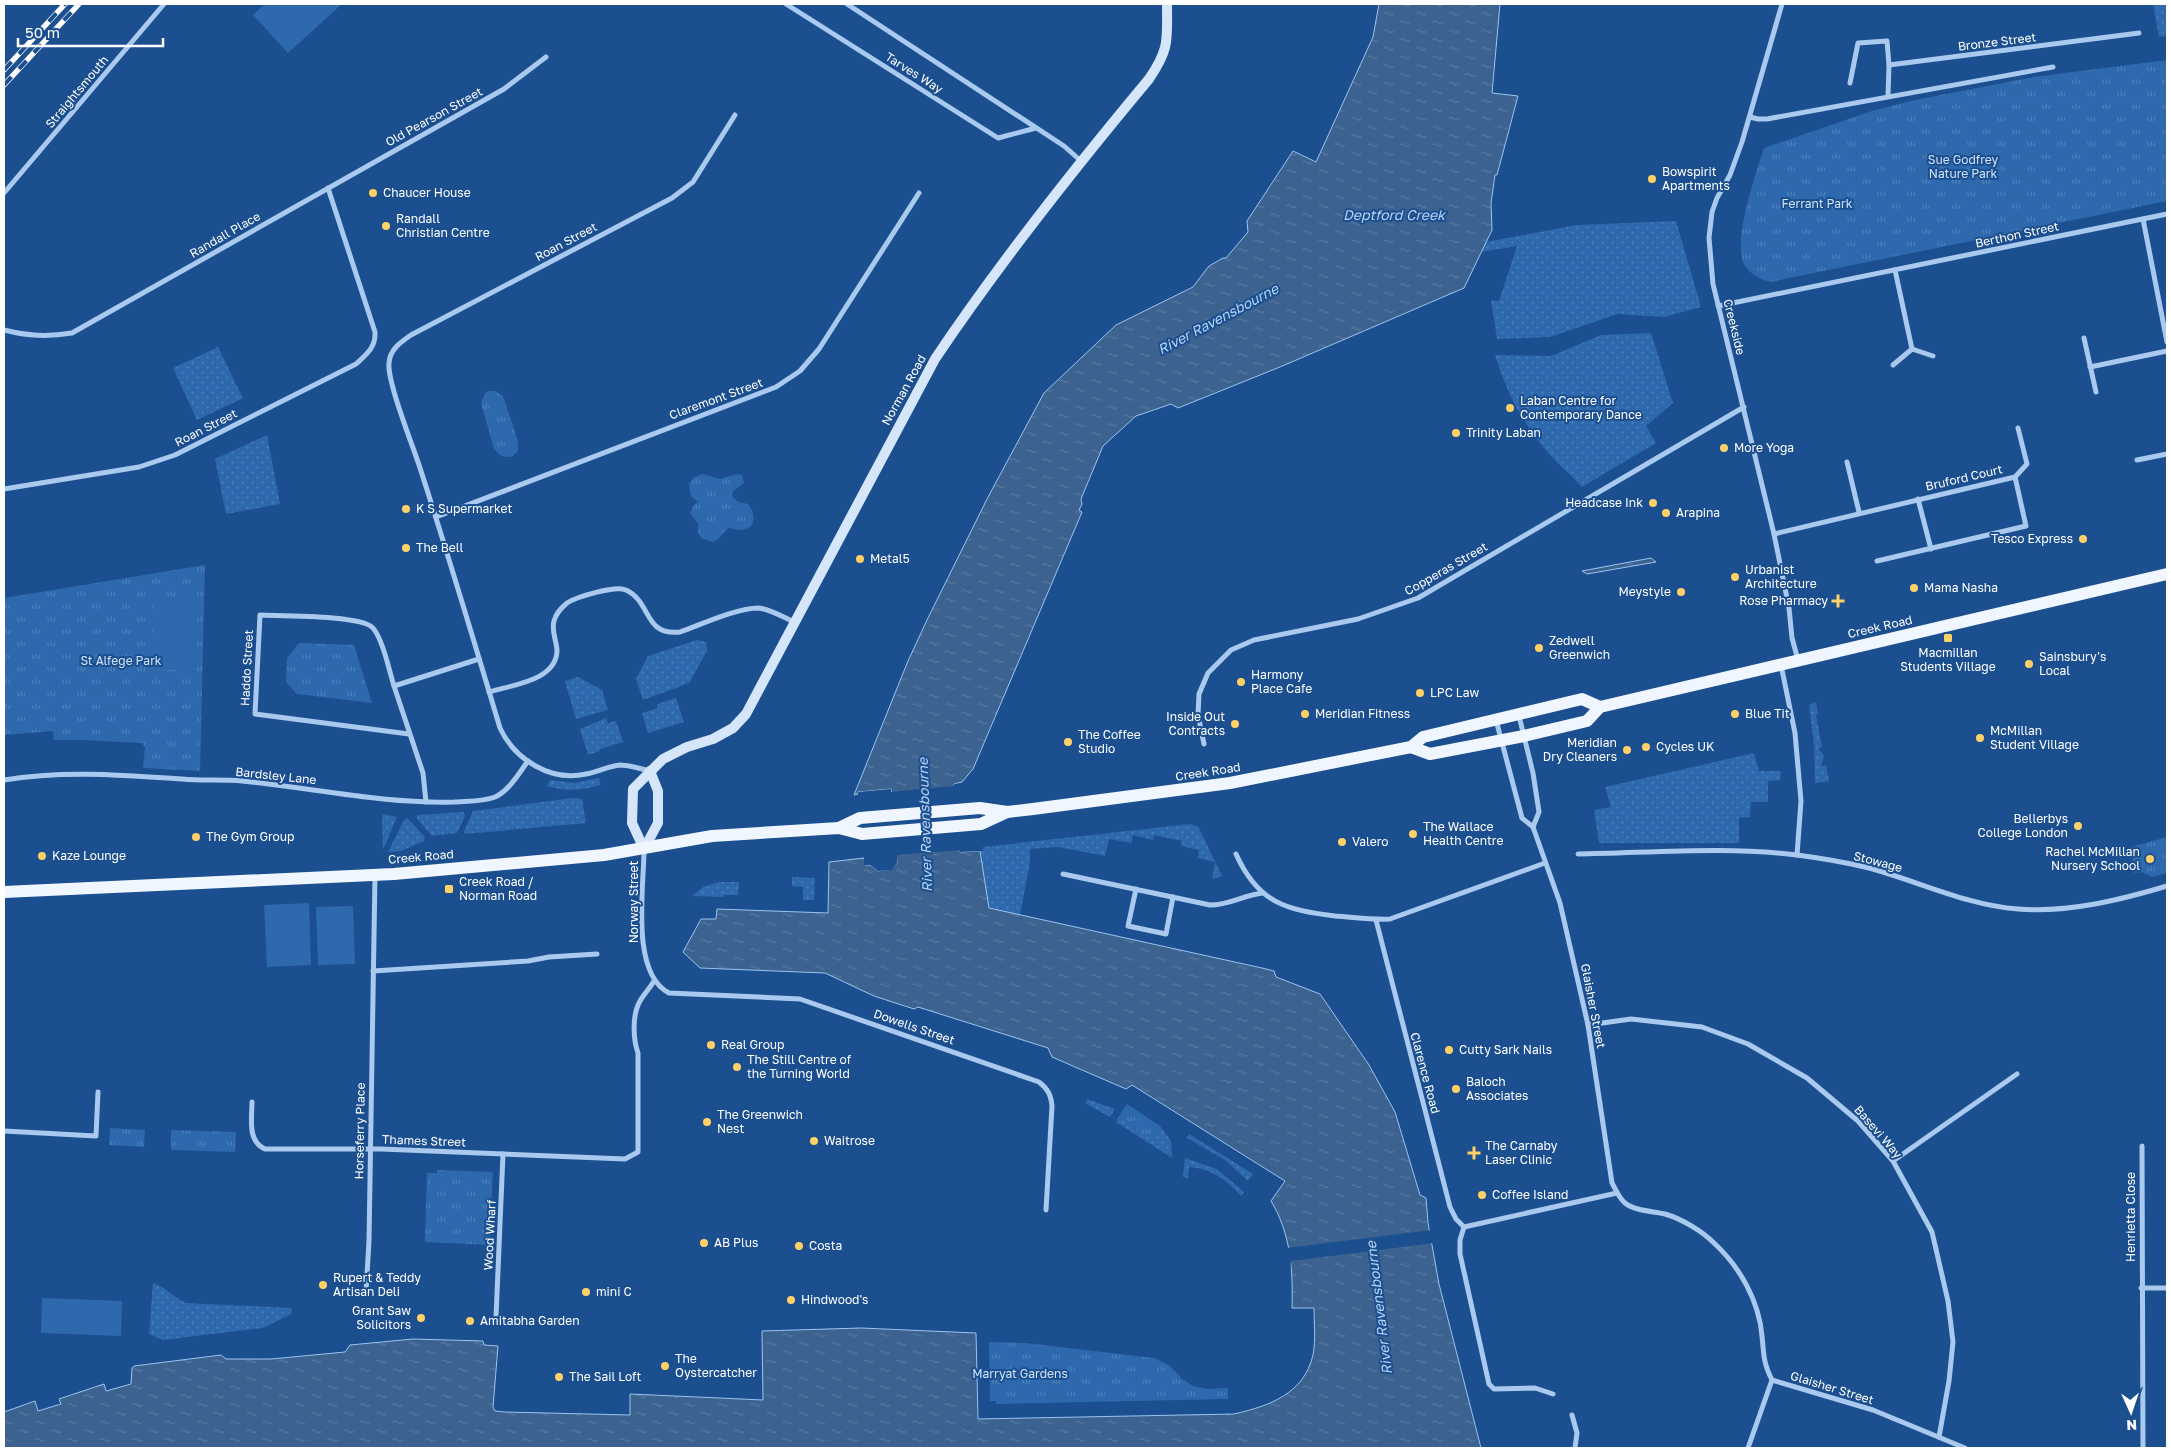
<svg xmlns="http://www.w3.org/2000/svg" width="2171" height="1452" font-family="'Golos Text',sans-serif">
	<defs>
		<pattern id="grass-dots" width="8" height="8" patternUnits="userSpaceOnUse" patternTransform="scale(1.25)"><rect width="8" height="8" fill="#2e69ad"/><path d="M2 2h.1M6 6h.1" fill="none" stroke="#4d80b9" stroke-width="1.8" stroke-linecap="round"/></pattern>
		<pattern id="park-tufts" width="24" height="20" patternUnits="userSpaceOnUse" patternTransform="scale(1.25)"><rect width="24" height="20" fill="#2e69ad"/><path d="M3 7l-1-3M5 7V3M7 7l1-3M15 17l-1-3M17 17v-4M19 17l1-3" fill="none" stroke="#4d80b9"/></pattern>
		<pattern id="water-ripples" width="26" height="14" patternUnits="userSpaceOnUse" patternTransform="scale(1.25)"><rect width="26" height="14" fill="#3c6290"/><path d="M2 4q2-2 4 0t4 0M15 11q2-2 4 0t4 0" fill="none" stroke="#597aa1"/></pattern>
	</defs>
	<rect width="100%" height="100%" fill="#1b4f8f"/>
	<!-- grass -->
	<g fill="url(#grass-dots)">
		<path d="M2153,4H2167V36L2159,37Z"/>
		<path d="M1676,221L1701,307L1664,317L1618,314L1550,337L1497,339L1491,300L1499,301L1517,246L1481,252L1486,242L1577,225Z"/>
		<path d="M1651,333L1673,403L1646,426L1656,443L1582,487C1572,476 1561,467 1551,456C1525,428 1506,392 1495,355L1551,356L1601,335Z"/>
		<path d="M218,347L243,398L197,420L173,368Z"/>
		<path d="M267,435L280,504L226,514L215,459Z"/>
		<path d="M697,640L706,642L707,651L689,683L643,700L636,679L648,656Z"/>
		<path d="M578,677L602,690L608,710L576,719L565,681Z"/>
		<path d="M676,698L684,722L648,733L642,713L658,708L657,704Z"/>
		<path d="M1816,702L1818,714L1816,715L1822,747L1818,748L1824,756L1821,766L1826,765L1829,781L1815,783L1814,745L1809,705Z"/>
		<path d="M606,718L608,723L616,721L623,742L600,749V751L588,755L580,729Z"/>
		<path d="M1754,753L1759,771H1781L1780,780L1768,781V802H1751L1750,817L1739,818V843H1599L1594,810L1611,807L1605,787Z"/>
		<path d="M599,778L601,785C583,790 566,792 547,786L550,780L574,783Z"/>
		<path d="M573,798L582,799L586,823L465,834L464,831L473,811Z"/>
		<path d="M464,812L465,816L457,833L432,836L417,819V815Z"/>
		<path d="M382,814L397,817L383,850Z"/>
		<path d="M407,818L425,837L424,841L401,851L388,852L403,822Z"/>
		<path d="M1191,824L1199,828L1222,876L1212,879L1215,862L1198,858L1199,850L1181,846L1182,841L1154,835L1153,840L1133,835L1131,843L1109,839L1105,856L1058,847L1030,849V862L1020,915L989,908L980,851L983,850V847Z"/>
		<path d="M792,877L815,878L814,900H803V887L792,886Z"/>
		<path d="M719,882H739L738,895H724V897L692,896L703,887Z"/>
		<path d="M1087,1099L1115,1109L1110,1117L1085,1103Z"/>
		<path d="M1119,1116L1153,1137L1160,1126L1171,1141L1172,1158L1116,1122Z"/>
		<path d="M1189,1134L1253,1174L1248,1181L1225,1160L1187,1138Z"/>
		<path d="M1185,1158L1217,1169L1244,1192L1241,1196C1227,1180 1210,1168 1189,1167L1188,1178L1183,1177Z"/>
		<path d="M153,1283C166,1287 174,1298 186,1303L292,1308L291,1314L263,1328L163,1340L149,1334Z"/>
	</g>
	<!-- park -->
	<g fill="url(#park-tufts)">
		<path d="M2167,60V201L1770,282C1761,279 1751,275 1745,266C1731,245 1756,172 1764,148L1872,111L1915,100L2034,77Z"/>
		<path d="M489,391H495L503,396L518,441V451L511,457L501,456L494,449L481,403L485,393Z"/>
		<path d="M703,474L720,479L737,474L742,475L744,483L733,491L732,496L738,502L748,504C756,513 757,530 740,530C736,530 732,528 728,528L718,539L713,542L701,538L698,532V524L690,513L694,505L698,502L691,496L689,484L693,478Z"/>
		<path d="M205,565L200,771L143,768L145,747L142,743L84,740H54L53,731L4,735V598Z"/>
		<path d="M299,643L354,645L372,703L297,694L286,682L287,658Z"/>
		<path d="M2167,837V873L2152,877L2142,872L2134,873L2131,847Z"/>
		<path d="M1127,1104L1160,1126L1153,1138L1119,1116Z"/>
		<path d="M110,1128L145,1130L144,1147L109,1145Z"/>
		<path d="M171,1130L236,1132L235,1152L171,1150Z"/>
		<path d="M437,1170L493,1172L490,1245L425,1242L427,1173H437Z"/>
		<path d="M989,1342L1025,1343L1154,1358L1169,1365L1182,1379L1193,1386L1207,1389L1228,1388V1399L996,1404V1401H990Z"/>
	</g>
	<!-- pitch -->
	<g fill="#2e69ad">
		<path d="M265,4H342L288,53L253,15Z"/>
		<path d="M154,598L196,599L194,670L152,669Z"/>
		<path d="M309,903L311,965L267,967L264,905Z"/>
		<path d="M353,906L355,964L318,965L316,907Z"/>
		<path d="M42,1298L122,1301L121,1336L41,1333Z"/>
	</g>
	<!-- water -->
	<g fill="url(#water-ripples)" stroke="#9cc4f0">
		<path d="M1379,4H1500L1492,93L1518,96L1497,175H1495L1491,203L1492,230L1464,288L1280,367L1178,408L1171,404L1136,416L1103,446L1081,499L1082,504L1079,510L1082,512L973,769L962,782L954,784L960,852L980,851L989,908L1262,968L1274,971L1276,977L1320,994L1369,1065L1395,1112L1420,1195L1426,1198L1428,1223L1439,1284L1481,1448H4V1412L35,1401L38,1411L61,1404L59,1399L104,1384L106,1391L131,1384L132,1368L134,1366L221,1355L226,1359H271L345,1352L350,1345L413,1339L483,1341L484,1345L498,1346L493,1407L495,1411L505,1412L630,1415V1394L763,1400L762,1331L861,1328L976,1333L978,1419L1234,1414C1269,1406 1304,1394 1313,1355C1316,1340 1314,1323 1314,1308H1292C1293,1270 1291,1234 1271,1201L1285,1181L1132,1085L1126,1089L1052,1057L1048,1048L918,1007L914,1009L874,996L825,973L700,968L683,952L701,919H716L717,909L828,913L829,862L864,858L865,865H870L878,871L892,869L897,863L891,789L858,792V794L854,795L908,661L927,620L987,499L1044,393L1116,325L1193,287L1209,266L1223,258H1226L1248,232L1247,221L1293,151L1316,162L1373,37Z"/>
		<path d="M1651,558L1656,562L1587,574L1582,571Z"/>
	</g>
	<!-- pier -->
	<g fill="#1b4f8f">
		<path d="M965,783L956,786L962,850L980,848L983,851L960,852L959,850L897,855V863L892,870L878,871L870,865H864V856L866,857L867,862H872L879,868L890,867L895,862L894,855L888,792L861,794L859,797L858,792L891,789V792L954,786V784Z"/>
		<path d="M1432,1230L1434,1243L1291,1261L1290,1274L1287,1248Z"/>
	</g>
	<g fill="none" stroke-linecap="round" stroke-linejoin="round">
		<!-- street -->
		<g stroke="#a9c9ee" stroke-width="5">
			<path d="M786,4L998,138L1036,128"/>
			<path d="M847,4L1064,146L1081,161"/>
			<path d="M1782,4L1742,142L1730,175L1717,198L1712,212L1709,238L1713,284L1774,534L1789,608L1792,638L1798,660"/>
			<path d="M1850,83L1858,43L1887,41L1889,65"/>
			<path d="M1888,96L1889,65L2139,33"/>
			<path d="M1750,117L1758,119H1767L2053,67"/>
			<path d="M4,193L164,4"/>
			<path d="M2143,219L2167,342"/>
			<path d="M1895,270L1912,349"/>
			<path d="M1718,306L2167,214"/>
			<path d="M4,330C28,336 47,337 72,333L504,89L546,57"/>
			<path d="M2084,338L2096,392"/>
			<path d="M1912,349L1933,356"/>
			<path d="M1893,365L1912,349"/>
			<path d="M2090,367L2167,351"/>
			<path d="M2137,460L2167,454"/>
			<path d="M1847,462L1859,512"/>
			<path d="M2015,477L2027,464L2018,428"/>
			<path d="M4,489L139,467L175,455L356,364C367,354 376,347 375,332L328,188"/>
			<path d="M1918,499L1931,549"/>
			<path d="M436,517L776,387L800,371L819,349L919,193"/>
			<path d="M1774,534L2015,477L2026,526L1877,561"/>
			<path d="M1781,665L1795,733L1801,801L1797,855"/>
			<path d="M394,686C389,670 383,640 373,628C363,615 280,616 260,615L255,714L409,734"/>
			<path d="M489,692C511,685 556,681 557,651C557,642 551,631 554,621C556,613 561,608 567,603C576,597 616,585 626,590C652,602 643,636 680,632C700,625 737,608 758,608C770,609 783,617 794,622"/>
			<path d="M1519,716L1533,773L1539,812L1533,827"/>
			<path d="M1496,720L1522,818L1533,827L1560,903L1588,1025L1612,1183C1616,1190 1619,1198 1625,1203C1635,1211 1652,1211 1665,1214C1682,1219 1702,1231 1714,1243C1740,1267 1759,1301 1762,1336C1764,1355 1763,1362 1772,1380L1873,1410L1965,1448"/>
			<path d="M1204,744L1198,715L1199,694L1208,673L1231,650L1254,640L1358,619L1418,598L1744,407"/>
			<path d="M650,771C641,769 630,765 620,765C609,766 597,772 586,774C551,782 515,760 500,728C474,641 448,554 420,468C413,446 387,382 389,363C390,349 401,342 411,335L672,198L693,182L735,115"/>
			<path d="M4,780C63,770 123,775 182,779C202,781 222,779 242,781C313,788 383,804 454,802C467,801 483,802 495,797C509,791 519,773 528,761"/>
			<path d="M426,802L423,773L394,686L479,659"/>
			<path d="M644,850C644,887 630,973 669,993L800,999L1039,1082C1048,1089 1051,1095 1052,1106L1046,1210"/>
			<path d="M1236,854C1258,903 1286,910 1335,916C1353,917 1371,920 1390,919L1545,863"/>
			<path d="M1578,854C1649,853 1726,846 1797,855C1820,858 1843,862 1865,867C1916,880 1965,905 2018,909C2068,913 2120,900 2167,886"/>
			<path d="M1063,874L1210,905C1230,905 1243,895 1263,893"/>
			<path d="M1136,889L1128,926L1166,934L1173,897"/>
			<path d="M1376,920L1450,1207L1456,1219L1464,1227"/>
			<path d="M373,971L528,961L549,957L597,954"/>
			<path d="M1588,1025L1631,1019L1702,1027L1748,1044L1807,1078L1858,1121L1893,1161L1932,1232L1948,1301L1953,1342L1949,1381L1939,1437"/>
			<path d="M252,1102C252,1118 247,1141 265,1149H381L625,1159L638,1152V1053C633,1039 632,1015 640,1001C644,994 650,988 654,981"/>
			<path d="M4,1131L96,1136L98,1092"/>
			<path d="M2142,1146L2143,1448"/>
			<path d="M1893,1161L2017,1074"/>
			<path d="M1464,1227L1460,1240V1254L1489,1384L1494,1389L1535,1388L1553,1394"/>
			<path d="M1464,1227L1617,1193"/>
			<path d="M2141,1288H2167"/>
			<path d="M366,1292L369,1241L375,875"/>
			<path d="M496,1317L503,1154"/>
			<path d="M1572,1415L1577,1433L1575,1448"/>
			<path d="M1748,1448L1772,1380"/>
		</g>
		<!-- secondary -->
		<g stroke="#d6e6fa" stroke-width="10">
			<path d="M644,849L632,823L633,789L663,759L687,747L713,739L733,728L746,714L935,359C1000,262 1073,170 1149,79C1170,48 1167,40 1167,4"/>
			<path d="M644,849L658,823V791L650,771"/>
		</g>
		<!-- primary -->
		<g stroke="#f0f6ff" stroke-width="12">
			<path d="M1411,747L1430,754L1524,736L1587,721L1600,707L2167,574"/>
			<path d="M839,828L860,818L980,808L1007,812L1033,809L1230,783L1411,747L1423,737L1582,699L1600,707"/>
			<path d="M4,892L394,874L604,855L712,836L839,828L862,834L981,824L1007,812"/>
		</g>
		<!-- rail casing -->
		<g stroke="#fff" stroke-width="5.5">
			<g id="rail">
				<path d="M4,70L65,4"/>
				<path d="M4,85L79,4"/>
			</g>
		</g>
		<!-- rail -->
		<use href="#rail" stroke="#1b4f8f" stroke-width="4" stroke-dasharray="11" stroke-linecap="butt"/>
	</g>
	<!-- markers -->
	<g fill="#ffd166" stroke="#1b4f8f" stroke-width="2">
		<circle cx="1652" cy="179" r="5"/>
		<circle cx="373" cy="193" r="5"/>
		<circle cx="386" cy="226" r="5"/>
		<circle cx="1510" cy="408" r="5"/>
		<circle cx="1456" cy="433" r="5"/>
		<circle cx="1724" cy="448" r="5"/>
		<circle cx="1653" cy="503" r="5"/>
		<circle cx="406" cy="509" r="5"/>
		<circle cx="1666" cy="513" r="5"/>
		<circle cx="2083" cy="539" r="5"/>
		<circle cx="406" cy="548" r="5"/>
		<circle cx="860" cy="559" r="5"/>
		<circle cx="1735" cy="577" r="5"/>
		<circle cx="1914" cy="588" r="5"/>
		<circle cx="1681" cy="592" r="5"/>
		<path d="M1835.5 593.5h5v5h5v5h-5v5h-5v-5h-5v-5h5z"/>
		<rect x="1943" y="633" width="10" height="10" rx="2.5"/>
		<circle cx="1539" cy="648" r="5"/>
		<circle cx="2029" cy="664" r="5"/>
		<circle cx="1241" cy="682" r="5"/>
		<circle cx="1420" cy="693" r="5"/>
		<circle cx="1305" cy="714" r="5"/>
		<circle cx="1735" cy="714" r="5"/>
		<circle cx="1235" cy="724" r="5"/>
		<circle cx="1980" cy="738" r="5"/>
		<circle cx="1068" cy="742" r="5"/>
		<circle cx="1646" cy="747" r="5"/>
		<circle cx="1627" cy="750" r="5"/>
		<circle cx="2078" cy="826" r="5"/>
		<circle cx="1413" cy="834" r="5"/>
		<circle cx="196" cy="837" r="5"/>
		<circle cx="1342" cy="842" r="5"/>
		<circle cx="42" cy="856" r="5"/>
		<circle cx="2150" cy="859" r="5"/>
		<rect x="444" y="884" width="10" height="10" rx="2.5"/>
		<circle cx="711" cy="1045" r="5"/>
		<circle cx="1449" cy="1050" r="5"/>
		<circle cx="737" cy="1067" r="5"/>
		<circle cx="1456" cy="1089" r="5"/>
		<circle cx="707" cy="1122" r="5"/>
		<circle cx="814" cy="1141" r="5"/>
		<path d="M1471.5 1145.5h5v5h5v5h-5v5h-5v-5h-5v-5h5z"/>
		<circle cx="1482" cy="1195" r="5"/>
		<circle cx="704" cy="1243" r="5"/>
		<circle cx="799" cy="1246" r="5"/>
		<circle cx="323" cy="1285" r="5"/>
		<circle cx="586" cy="1292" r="5"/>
		<circle cx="791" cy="1300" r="5"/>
		<circle cx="421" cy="1318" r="5"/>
		<circle cx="470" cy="1321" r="5"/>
		<circle cx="665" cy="1366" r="5"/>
		<circle cx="559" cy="1377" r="5"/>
	</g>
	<g text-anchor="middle" stroke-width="4" stroke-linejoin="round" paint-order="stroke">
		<!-- street labels -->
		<g font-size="12" fill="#fff" stroke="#1b4f8f">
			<text transform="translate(1997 42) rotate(-7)" y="4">Bronze Street</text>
			<text transform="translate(914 73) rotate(32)" y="4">Tarves Way</text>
			<text transform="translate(77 92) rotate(-50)" y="4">Straightsmouth</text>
			<text transform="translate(434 117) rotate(-29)" y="4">Old Pearson Street</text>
			<text transform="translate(225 235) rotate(-30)" y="4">Randall Place</text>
			<text transform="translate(2017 235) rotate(-12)" y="4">Berthon Street</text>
			<text transform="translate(566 242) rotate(-28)" y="4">Roan Street</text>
			<text transform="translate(1734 327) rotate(76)" y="4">Creekside</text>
			<text transform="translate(904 390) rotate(-61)" y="4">Norman Road</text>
			<text transform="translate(716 399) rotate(-20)" y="4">Claremont Street</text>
			<text transform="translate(206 428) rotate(-27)" y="4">Roan Street</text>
			<text transform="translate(1964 478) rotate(-13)" y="4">Bruford Court</text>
			<text transform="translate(1446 569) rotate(-30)" y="4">Copperas Street</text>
			<text transform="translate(1880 627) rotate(-13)" y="4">Creek Road</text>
			<text transform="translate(247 668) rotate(-87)" y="4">Haddo Street</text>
			<text transform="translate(1208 772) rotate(-9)" y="4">Creek Road</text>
			<text transform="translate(276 776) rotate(6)" y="4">Bardsley Lane</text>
			<text transform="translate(421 857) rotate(-5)" y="4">Creek Road</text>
			<text transform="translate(1878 862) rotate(15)" y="4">Stowage</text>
			<text transform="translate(634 902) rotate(-90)" y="4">Norway Street</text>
			<text transform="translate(1593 1006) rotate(79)" y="4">Glaisher Street</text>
			<text transform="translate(914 1027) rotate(19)" y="4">Dowells Street</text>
			<text transform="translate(1425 1073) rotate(75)" y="4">Clarence Road</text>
			<text transform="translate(360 1131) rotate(-89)" y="4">Horseferry Place</text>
			<text transform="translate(1878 1132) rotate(49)" y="4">Basevi Way</text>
			<text transform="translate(424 1141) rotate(2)" y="4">Thames Street</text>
			<text transform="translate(2131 1217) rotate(-90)" y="4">Henrietta Close</text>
			<text transform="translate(490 1235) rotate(-87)" y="4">Wood Wharf</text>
			<text transform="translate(1832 1388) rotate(17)" y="4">Glaisher Street</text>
		</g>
		<!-- park labels -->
		<g font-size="12" fill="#cfe3fa" stroke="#1b4f8f">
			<text x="1963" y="164">Sue Godfrey<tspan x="1963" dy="14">Nature Park</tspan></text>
			<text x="1817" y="208">Ferrant Park</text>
			<text x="121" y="665">St Alfege Park</text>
			<text x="1020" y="1378">Marryat Gardens</text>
		</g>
		<!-- poi labels -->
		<g font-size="12" fill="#fff" stroke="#1b4f8f" text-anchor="start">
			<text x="1662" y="176">Bowspirit<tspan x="1662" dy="14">Apartments</tspan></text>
			<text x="383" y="197">Chaucer House</text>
			<text x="396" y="223">Randall<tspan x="396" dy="14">Christian Centre</tspan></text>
			<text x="1520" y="405">Laban Centre for<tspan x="1520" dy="14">Contemporary Dance</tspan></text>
			<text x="1466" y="437">Trinity Laban</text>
			<text x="1734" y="452">More Yoga</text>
			<text x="1643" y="507" text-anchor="end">Headcase Ink</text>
			<text x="416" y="513">K S Supermarket</text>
			<text x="1676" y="517">Arapina</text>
			<text x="2073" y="543" text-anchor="end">Tesco Express</text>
			<text x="416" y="552">The Bell</text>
			<text x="870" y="563">Metal5</text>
			<text x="1745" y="574">Urbanist<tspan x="1745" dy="14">Architecture</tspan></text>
			<text x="1924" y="592">Mama Nasha</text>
			<text x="1671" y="596" text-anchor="end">Meystyle</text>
			<text x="1828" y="605" text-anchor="end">Rose Pharmacy</text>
			<text x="1549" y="645">Zedwell<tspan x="1549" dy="14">Greenwich</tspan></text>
			<text x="1948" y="657" text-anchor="middle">Macmillan<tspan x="1948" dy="14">Students Village</tspan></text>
			<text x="2039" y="661">Sainsbury's<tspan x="2039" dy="14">Local</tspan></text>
			<text x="1251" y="679">Harmony<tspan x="1251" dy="14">Place Cafe</tspan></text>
			<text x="1430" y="697">LPC Law</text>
			<text x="1315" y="718">Meridian Fitness</text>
			<text x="1745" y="718">Blue Tit</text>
			<text x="1225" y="721" text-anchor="end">Inside Out<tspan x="1225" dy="14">Contracts</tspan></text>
			<text x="1990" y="735">McMillan<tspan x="1990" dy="14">Student Village</tspan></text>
			<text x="1078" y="739">The Coffee<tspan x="1078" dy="14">Studio</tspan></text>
			<text x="1617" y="747" text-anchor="end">Meridian<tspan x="1617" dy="14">Dry Cleaners</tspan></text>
			<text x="1656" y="751">Cycles UK</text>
			<text x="2068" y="823" text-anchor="end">Bellerbys<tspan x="2068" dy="14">College London</tspan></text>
			<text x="1423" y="831">The Wallace<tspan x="1423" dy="14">Health Centre</tspan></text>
			<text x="206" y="841">The Gym Group</text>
			<text x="1352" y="846">Valero</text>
			<text x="2140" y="856" text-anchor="end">Rachel McMillan<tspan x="2140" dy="14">Nursery School</tspan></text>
			<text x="52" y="860">Kaze Lounge</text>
			<text x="459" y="886">Creek Road /<tspan x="459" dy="14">Norman Road</tspan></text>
			<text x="721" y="1049">Real Group</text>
			<text x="1459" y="1054">Cutty Sark Nails</text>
			<text x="747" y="1064">The Still Centre of<tspan x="747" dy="14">the Turning World</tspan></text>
			<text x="1466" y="1086">Baloch<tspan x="1466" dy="14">Associates</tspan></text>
			<text x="717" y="1119">The Greenwich<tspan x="717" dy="14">Nest</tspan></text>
			<text x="824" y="1145">Waitrose</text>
			<text x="1485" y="1150">The Carnaby<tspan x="1485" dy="14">Laser Clinic</tspan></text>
			<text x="1492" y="1199">Coffee Island</text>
			<text x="714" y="1247">AB Plus</text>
			<text x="809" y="1250">Costa</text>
			<text x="333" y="1282">Rupert &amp; Teddy<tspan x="333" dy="14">Artisan Deli</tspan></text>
			<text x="596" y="1296">mini C</text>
			<text x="801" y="1304">Hindwood's</text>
			<text x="411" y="1315" text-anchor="end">Grant Saw<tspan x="411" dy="14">Solicitors</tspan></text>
			<text x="480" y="1325">Amitabha Garden</text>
			<text x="675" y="1363">The<tspan x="675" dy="14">Oystercatcher</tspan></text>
			<text x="569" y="1381">The Sail Loft</text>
		</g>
		<!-- water labels -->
		<g font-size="14" font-style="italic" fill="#b5d3f5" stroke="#1b4f8f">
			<text x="1394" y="220">Deptford Creek</text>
			<text transform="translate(1218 319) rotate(-28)" y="5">River Ravensbourne</text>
			<text transform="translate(925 825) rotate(-92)" y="5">River Ravensbourne</text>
			<text transform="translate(1379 1308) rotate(-97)" y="5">River Ravensbourne</text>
		</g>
	</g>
	<!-- border -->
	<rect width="2171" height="1452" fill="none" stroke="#ffffff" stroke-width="10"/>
	<!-- north arrow -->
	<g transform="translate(2131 1412) rotate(177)" stroke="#1b4f8f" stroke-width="4" paint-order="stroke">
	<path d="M0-4L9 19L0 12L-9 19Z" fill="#ffffff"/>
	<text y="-8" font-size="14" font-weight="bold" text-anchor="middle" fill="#ffffff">N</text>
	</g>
	<!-- scale -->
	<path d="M18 38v8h145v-8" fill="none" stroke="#ffffff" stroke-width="2.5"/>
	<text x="25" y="38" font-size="15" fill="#ffffff" stroke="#1b4f8f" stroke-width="4" paint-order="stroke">50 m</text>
</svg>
